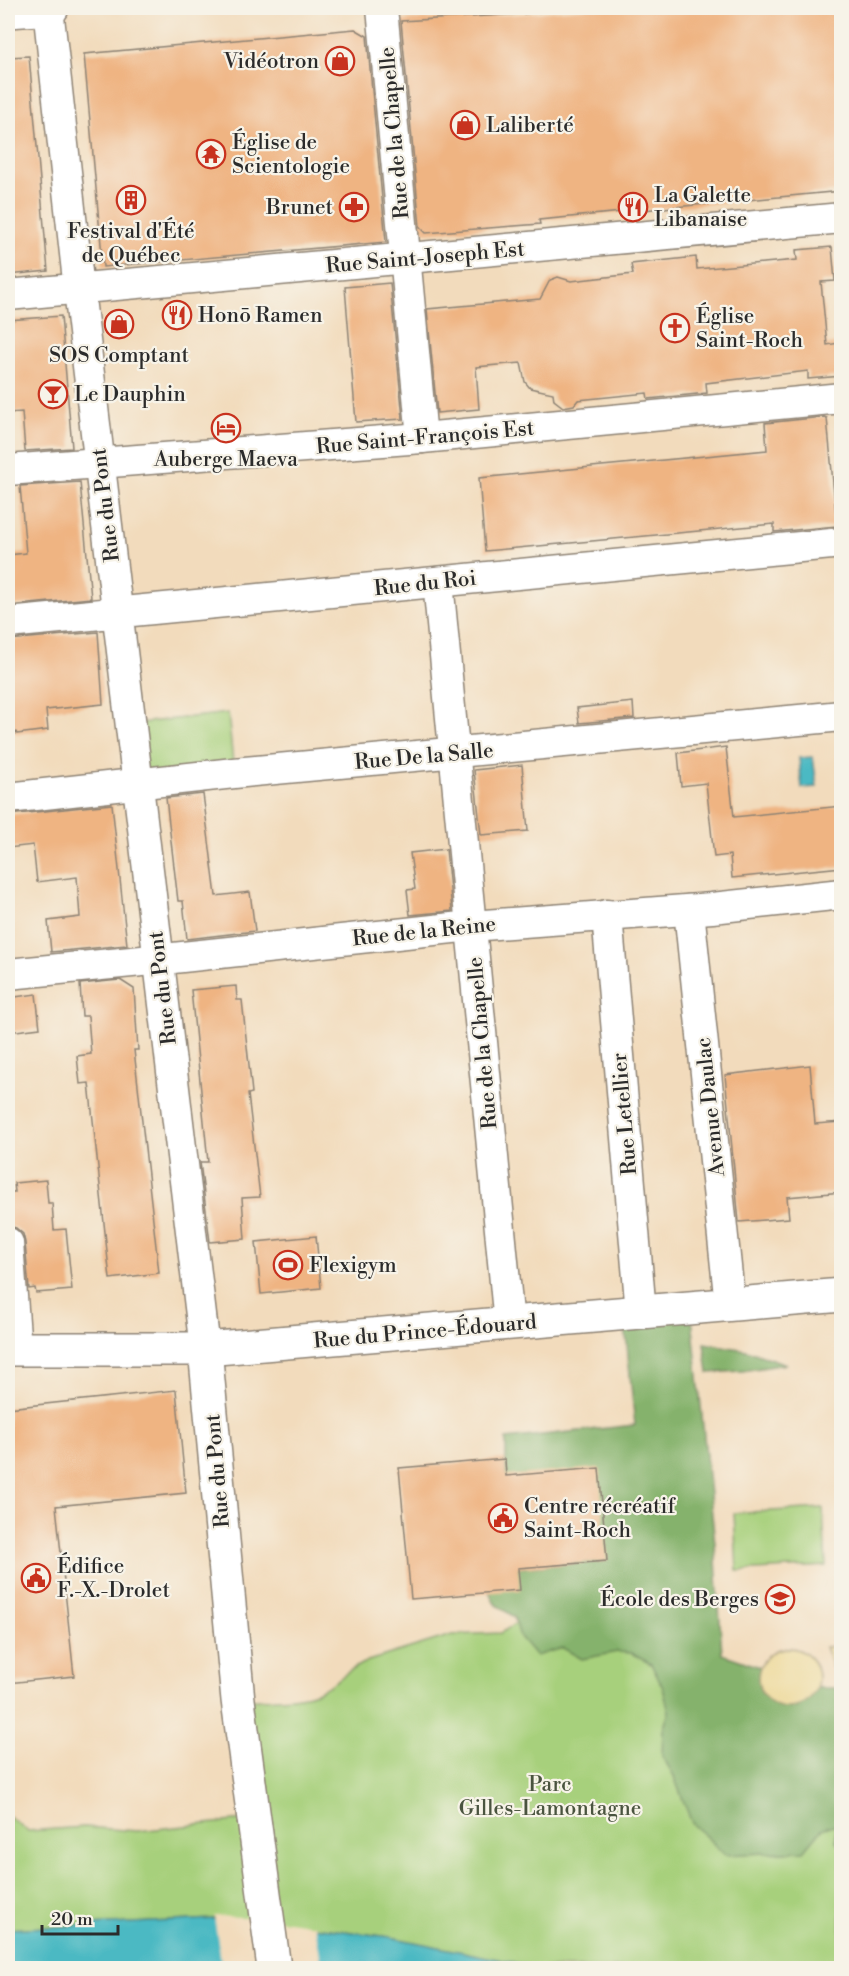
<svg xmlns="http://www.w3.org/2000/svg" width="849" height="1976" font-family="'Libre Bodoni',serif">
	<rect width="100%" height="100%" fill="#f7f3e8"/>
	<filter id="ink" filterUnits="userSpaceOnUse"><feTurbulence type="fractalNoise" baseFrequency=".0167" numOctaves="2"/><feDisplacementMap in="SourceGraphic" scale="12" xChannelSelector="R" yChannelSelector="G"/><feConvolveMatrix kernelMatrix="1 2 1 2 8 2 1 2 1" color-interpolation-filters="sRGB"/></filter>
	<filter id="wash" filterUnits="userSpaceOnUse"><feTurbulence type="fractalNoise" baseFrequency=".008" numOctaves="4" result="noise"/><feDisplacementMap in="SourceGraphic" scale="24" xChannelSelector="R" yChannelSelector="G"/><feGaussianBlur stdDeviation="1.35" result="paint"/><feColorMatrix in="noise" values="0 0 0 0 0 0 0 0 0 0 0 0 0 0 0 0 0 1.4 0 .05"/><feComposite in="paint" operator="in"/></filter>
	<g filter="url(#wash)">
		<rect width="100%" height="100%" fill="#f2dbbc"/>
		<!-- green -->
		<g fill="#a7d07c" stroke="#697e54" stroke-width="1.5">
			<path d="M228,713L234,773L138,782L131,724Z"/>
			<path d="M823,1508L826,1566L737,1571L734,1513Z"/>
			<path d="M559,1594L722,1655L841,1793V1968H540L390,1937L268,1921L215,1919L8,1929V1816L28,1831L84,1827L137,1831L254,1819L238,1700C262,1698 300,1700 321,1690C340,1681 349,1668 368,1661L452,1635L501,1633Z"/>
		</g>
		<!-- forest -->
		<g fill="#85b26c" stroke="#586e4c" stroke-width="1.5">
			<path d="M691,1308L715,1544L722,1654L760,1667C757,1681 760,1690 770,1701L814,1693L816,1688H840L841,1690V1847L836,1841V1824L822,1829L804,1851L725,1855L692,1823L673,1774L662,1756L663,1730L669,1712L663,1688L651,1664L631,1653L617,1652L582,1659L563,1648L536,1656L520,1637L514,1617L495,1604L489,1592L518,1568L607,1561L506,1476V1439L635,1425L624,1315Z"/>
			<path d="M704,1343L746,1350L786,1364L742,1371L708,1373Z"/>
		</g>
		<!-- sand -->
		<g fill="#eeda9e" stroke="#8c8264" stroke-width="1.5">
			<path d="M841,1646H842L841,1690L825,1647Z"/>
			<circle cx="788" cy="1678" r="30"/>
		</g>
		<!-- water -->
		<g fill="#4bb9c3" stroke="#3b7277" stroke-width="1.5">
			<path d="M813,757L817,787L802,788L799,758Z"/>
			<path d="M215,1919L268,1921L390,1937L540,1968H8V1929Z"/>
		</g>
		<!-- pier -->
		<path fill="#f2dbbc" d="M214,1916L268,1918L315,1925L322,1968H222Z"/>
		<g id="blocks">
			<!-- building -->
			<g fill="#efb482">
				<path d="M586,8H842V191L539,220L540,224L426,233L420,227L401,21L522,14Z"/>
				<path d="M355,29L367,36L386,242L103,267L84,54Z"/>
				<path d="M29,56L48,271L8,275V57Z"/>
				<path d="M832,247L835,281L821,282L827,345L839,343L842,376L808,379V371L706,383L707,393L648,399L647,393L578,400L574,405L563,407L554,400L553,393L530,388L525,382L521,363L476,367L479,409L437,413L427,309L540,299L550,280L558,277L571,281L633,274L631,264L696,257L697,269L797,260L796,250Z"/>
				<path d="M390,283L403,419L356,422L345,287Z"/>
				<path d="M61,316L72,448L25,451L22,412L8,413V320Z"/>
				<path d="M824,417L827,418L837,526L774,532V524L485,551L479,478L767,450L765,423Z"/>
				<path d="M80,482L91,598L8,606V555L26,553L20,486Z"/>
				<path d="M98,632L103,704L46,710L48,730L17,734L16,732L8,733V640Z"/>
				<path d="M633,702L634,718L579,723L577,708Z"/>
				<path d="M726,747L734,817L842,806V867L732,878L730,855L714,857L706,783L681,786L678,753Z"/>
				<path d="M522,765L528,831L481,835L474,770Z"/>
				<path d="M203,794L216,896L250,892L255,931L187,939L183,901H178L166,798Z"/>
				<path d="M112,804L127,945L51,952L48,921L80,917L77,877L37,882L33,845L8,848V815Z"/>
				<path d="M446,849L452,911L410,915L407,890L415,889L410,853Z"/>
				<path d="M120,980L134,989L138,1050H134L159,1273L110,1279L89,1083L80,1084L77,1056L91,1054L88,1016H82L80,984Z"/>
				<path d="M236,986L237,1000H242L252,1093L248,1094L260,1197L242,1198L245,1239L210,1242L200,1162H208L191,990Z"/>
				<path d="M36,994L40,1028L8,1032V998Z"/>
				<path d="M810,1065L815,1124L842,1122V1192L787,1197L789,1218L739,1222L725,1075Z"/>
				<path d="M46,1180L48,1203H52L54,1230L66,1229L72,1290L36,1293L35,1288L29,1289L25,1242L23,1234L16,1228L8,1226V1192H15L14,1183Z"/>
				<path d="M316,1236L321,1288L261,1294L256,1242Z"/>
				<path d="M176,1390L186,1493L56,1506L74,1676L8,1683V1408Z"/>
				<path d="M505,1459L506,1476L599,1468L607,1561L518,1568L520,1590L411,1599L399,1468Z"/>
			</g>
		</g>
	</g>
	<g filter="url(#ink)">
		<use href="#blocks" fill-opacity="0" stroke="#8e8374" stroke-width="1.5"/>
		<g fill="none" stroke-linecap="round" stroke-linejoin="round">
			<!-- minor casing -->
			<g stroke="#8e8374" stroke-width="33">
				<g id="minor">
					<path d="M48,8L79,290L205,1349"/>
					<path d="M382,8L422,438"/>
					<path d="M8,295L842,218"/>
					<path d="M8,470L422,438L842,398"/>
					<path d="M438,582L509,1324"/>
					<path d="M8,623L842,543"/>
					<path d="M8,798L234,773L842,716"/>
					<path d="M689,910L730,1305"/>
					<path d="M607,915L641,1313"/>
					<path d="M8,974L173,958L471,926L712,908L842,894"/>
					<path d="M8,1243L16,1349"/>
				</g>
			</g>
			<!-- tertiary casing -->
			<g stroke="#8e8374" stroke-width="36">
				<g id="tertiary">
					<path d="M8,1349H205L842,1295"/>
					<path d="M205,1349L238,1700L274,1968"/>
				</g>
			</g>
			<!-- primary casing -->
			<g stroke="#8e8374" stroke-width="36">
				<path id="primary" d="M8,11L52,8"/>
			</g>
			<!-- minor -->
			<use href="#minor" stroke="#fff" stroke-width="30"/>
			<!-- tertiary -->
			<use href="#tertiary" stroke="#fff" stroke-width="33"/>
			<!-- primary -->
			<use href="#primary" stroke="#fff" stroke-width="33"/>
		</g>
	</g>
	<!-- icons -->
	<defs>
		<g id="shop-ring" transform="scale(1.5)"><circle r="9.5" fill="#f7f3e8" stroke="#c8321e" stroke-width="1.5"/><path d="M-5-2.5h2.3a2.7 3.5 0 0 1 5.4 0H5L5.5 6h-11ZM-1.5-2.5h3a1.5 2.3 0 0 0-3 0Z" fill="#c8321e"/></g>
		<g id="temple-ring" transform="scale(1.5)"><circle r="9.5" fill="#f7f3e8" stroke="#c8321e" stroke-width="1.5"/><path d="M0-6L5-2H3V0L6.5 2.5H4V6H1.5V3h-3V6H-4V2.5H-6.5L-3 0V-2H-5Z" fill="#c8321e"/></g>
		<g id="building-ring" transform="scale(1.5)"><circle r="9.5" fill="#f7f3e8" stroke="#c8321e" stroke-width="1.5"/><path d="M-4-6H4V6H1V3H-1V6H-4ZM-2.5-4.3h1.7v1.8h-1.7ZM.8-4.3h1.7v1.8H.8ZM-2.5-1h1.7V.8h-1.7ZM.8-1h1.7V.8H.8Z" fill="#c8321e"/></g>
		<g id="pharmacy-ring" transform="scale(1.5)"><circle r="9.5" fill="#f7f3e8" stroke="#c8321e" stroke-width="1.5"/><path d="M-2-6h4v4h4v4h-4v4h-4v-4h-4v-4h4Z" fill="#c8321e"/></g>
		<g id="restaurant-ring" transform="scale(1.5)"><circle r="9.5" fill="#f7f3e8" stroke="#c8321e" stroke-width="1.5"/><path d="M-5-6h1v4h1v-4h1v4h1v-4h1v5L-1.5 .5V6h-2V.5L-5-1ZM5-6V6H3V1.5H1.5Q1.5-4 5-6Z" fill="#c8321e"/></g>
		<g id="church-ring" transform="scale(1.5)"><circle r="9.5" fill="#f7f3e8" stroke="#c8321e" stroke-width="1.5"/><path d="M-1.2-6h2.4v3.5h3.3v2.4h-3.3V6h-2.4V-.1h-3.3v-2.4h3.3Z" fill="#c8321e"/></g>
		<g id="bar-ring" transform="scale(1.5)"><circle r="9.5" fill="#f7f3e8" stroke="#c8321e" stroke-width="1.5"/><path d="M-6-5H6L.8 .8V4.5H3.5V6h-7V4.5H-.8V.8Z" fill="#c8321e"/></g>
		<g id="hotel-ring" transform="scale(1.5)"><circle r="9.5" fill="#f7f3e8" stroke="#c8321e" stroke-width="1.5"/><path d="M-6-4.5h1.5V1H6V5H4.5V3h-9V5H-6ZM-4 0a1.8 1.8 0 1 1 3.6 0ZM.5 0V-2.5h3Q6-2.5 6 0Z" fill="#c8321e"/></g>
		<g id="stadium-ring" transform="scale(1.5)"><circle r="9.5" fill="#f7f3e8" stroke="#c8321e" stroke-width="1.5"/><path d="M0-5a6.5 5 0 1 0 0 10a6.5 5 0 1 0 0-10ZM-3.5-1.8h7v3.6h-7Z" fill="#c8321e"/></g>
		<g id="civic-ring" transform="scale(1.5)"><circle r="9.5" fill="#f7f3e8" stroke="#c8321e" stroke-width="1.5"/><path d="M-.6-6.5H3V-4.5H.6V-3L4-1V1h2V6H-6V1h2V-1L-.6-3ZM-1.2 2.5V6h2.4V2.5Z" fill="#c8321e"/></g>
		<g id="school-ring" transform="scale(1.5)"><circle r="9.5" fill="#f7f3e8" stroke="#c8321e" stroke-width="1.5"/><path d="M0-5L7-2L0 1L-7-2ZM-4 1L0 2.5L4 1V4Q0 6-4 4Z" fill="#c8321e"/></g>
	</defs>
	<g fill-rule="evenodd">
		<use href="#shop-ring" x="340" y="61"/>
		<use href="#shop-ring" x="465" y="125"/>
		<use href="#temple-ring" x="211" y="154"/>
		<use href="#building-ring" x="131" y="200"/>
		<use href="#pharmacy-ring" x="354" y="207"/>
		<use href="#restaurant-ring" x="633" y="207"/>
		<use href="#restaurant-ring" x="177" y="315"/>
		<use href="#shop-ring" x="119" y="324"/>
		<use href="#church-ring" x="675" y="328"/>
		<use href="#bar-ring" x="53" y="394"/>
		<use href="#hotel-ring" x="226" y="428"/>
		<use href="#stadium-ring" x="288" y="1265"/>
		<use href="#civic-ring" x="503" y="1518"/>
		<use href="#civic-ring" x="36" y="1578"/>
		<use href="#school-ring" x="780" y="1599"/>
	</g>
	<g text-anchor="middle" stroke-width="4.5" stroke-linejoin="round" paint-order="stroke">
		<!-- poi labels -->
		<g font-size="21" fill="#2b2b2b" stroke="#f7f3e8" text-anchor="start">
			<text x="319" y="68" text-anchor="end">Vidéotron</text>
			<text x="486" y="132">Laliberté</text>
			<text x="232" y="149">Église de<tspan x="232" dy="24">Scientologie</tspan></text>
			<text x="654" y="202">La Galette<tspan x="654" dy="24">Libanaise</tspan></text>
			<text x="333" y="214" text-anchor="end">Brunet</text>
			<text x="131" y="238" text-anchor="middle">Festival d'Été<tspan x="131" dy="24">de Québec</tspan></text>
			<text x="198" y="322">Honō Ramen</text>
			<text x="696" y="323">Église<tspan x="696" dy="24">Saint-Roch</tspan></text>
			<text x="119" y="362" text-anchor="middle">SOS Comptant</text>
			<text x="74" y="401">Le Dauphin</text>
			<text x="226" y="466" text-anchor="middle">Auberge Maeva</text>
			<text x="309" y="1272">Flexigym</text>
			<text x="524" y="1513">Centre récréatif<tspan x="524" dy="24">Saint-Roch</tspan></text>
			<text x="57" y="1573">Édifice<tspan x="57" dy="24">F.-X.-Drolet</tspan></text>
			<text x="759" y="1606" text-anchor="end">École des Berges</text>
		</g>
		<!-- street labels -->
		<g font-size="21" fill="#2b2b2b" stroke="#f7f3e8">
			<text transform="translate(394 133) rotate(-95)" y="7">Rue de la Chapelle</text>
			<text transform="translate(425 257) rotate(-5)" y="7">Rue Saint-Joseph Est</text>
			<text transform="translate(425 437) rotate(-5)" y="7">Rue Saint-François Est</text>
			<text transform="translate(105 505) rotate(-97)" y="7">Rue du Pont</text>
			<text transform="translate(425 583) rotate(-6)" y="7">Rue du Roi</text>
			<text transform="translate(424 756) rotate(-5)" y="7">Rue De la Salle</text>
			<text transform="translate(424 931) rotate(-6)" y="7">Rue de la Reine</text>
			<text transform="translate(162 988) rotate(-97)" y="7">Rue du Pont</text>
			<text transform="translate(482 1043) rotate(-95)" y="7">Rue de la Chapelle</text>
			<text transform="translate(710 1107) rotate(-96)" y="7">Avenue Daulac</text>
			<text transform="translate(624 1114) rotate(-95)" y="7">Rue Letellier</text>
			<text transform="translate(425 1331) rotate(-5)" y="7">Rue du Prince-Édouard</text>
			<text transform="translate(217 1471) rotate(-95)" y="7">Rue du Pont</text>
		</g>
		<!-- park labels -->
		<g font-size="21" fill="#4a543f" stroke="#f7f3e8">
			<text x="550" y="1791">Parc<tspan x="550" dy="24">Gilles-Lamontagne</tspan></text>
		</g>
	</g>
	<!-- margin -->
	<rect width="849" height="1976" fill="none" stroke="#f7f3e8" stroke-width="30"/>
	<!-- scale -->
	<path d="M42 1925v9h76v-9" fill="none" stroke="#2b2b2b" stroke-width="3"/>
	<text x="51" y="1925" font-size="18" fill="#2b2b2b" stroke="#f7f3e8" stroke-width="4.5" paint-order="stroke">20 m</text>
</svg>
